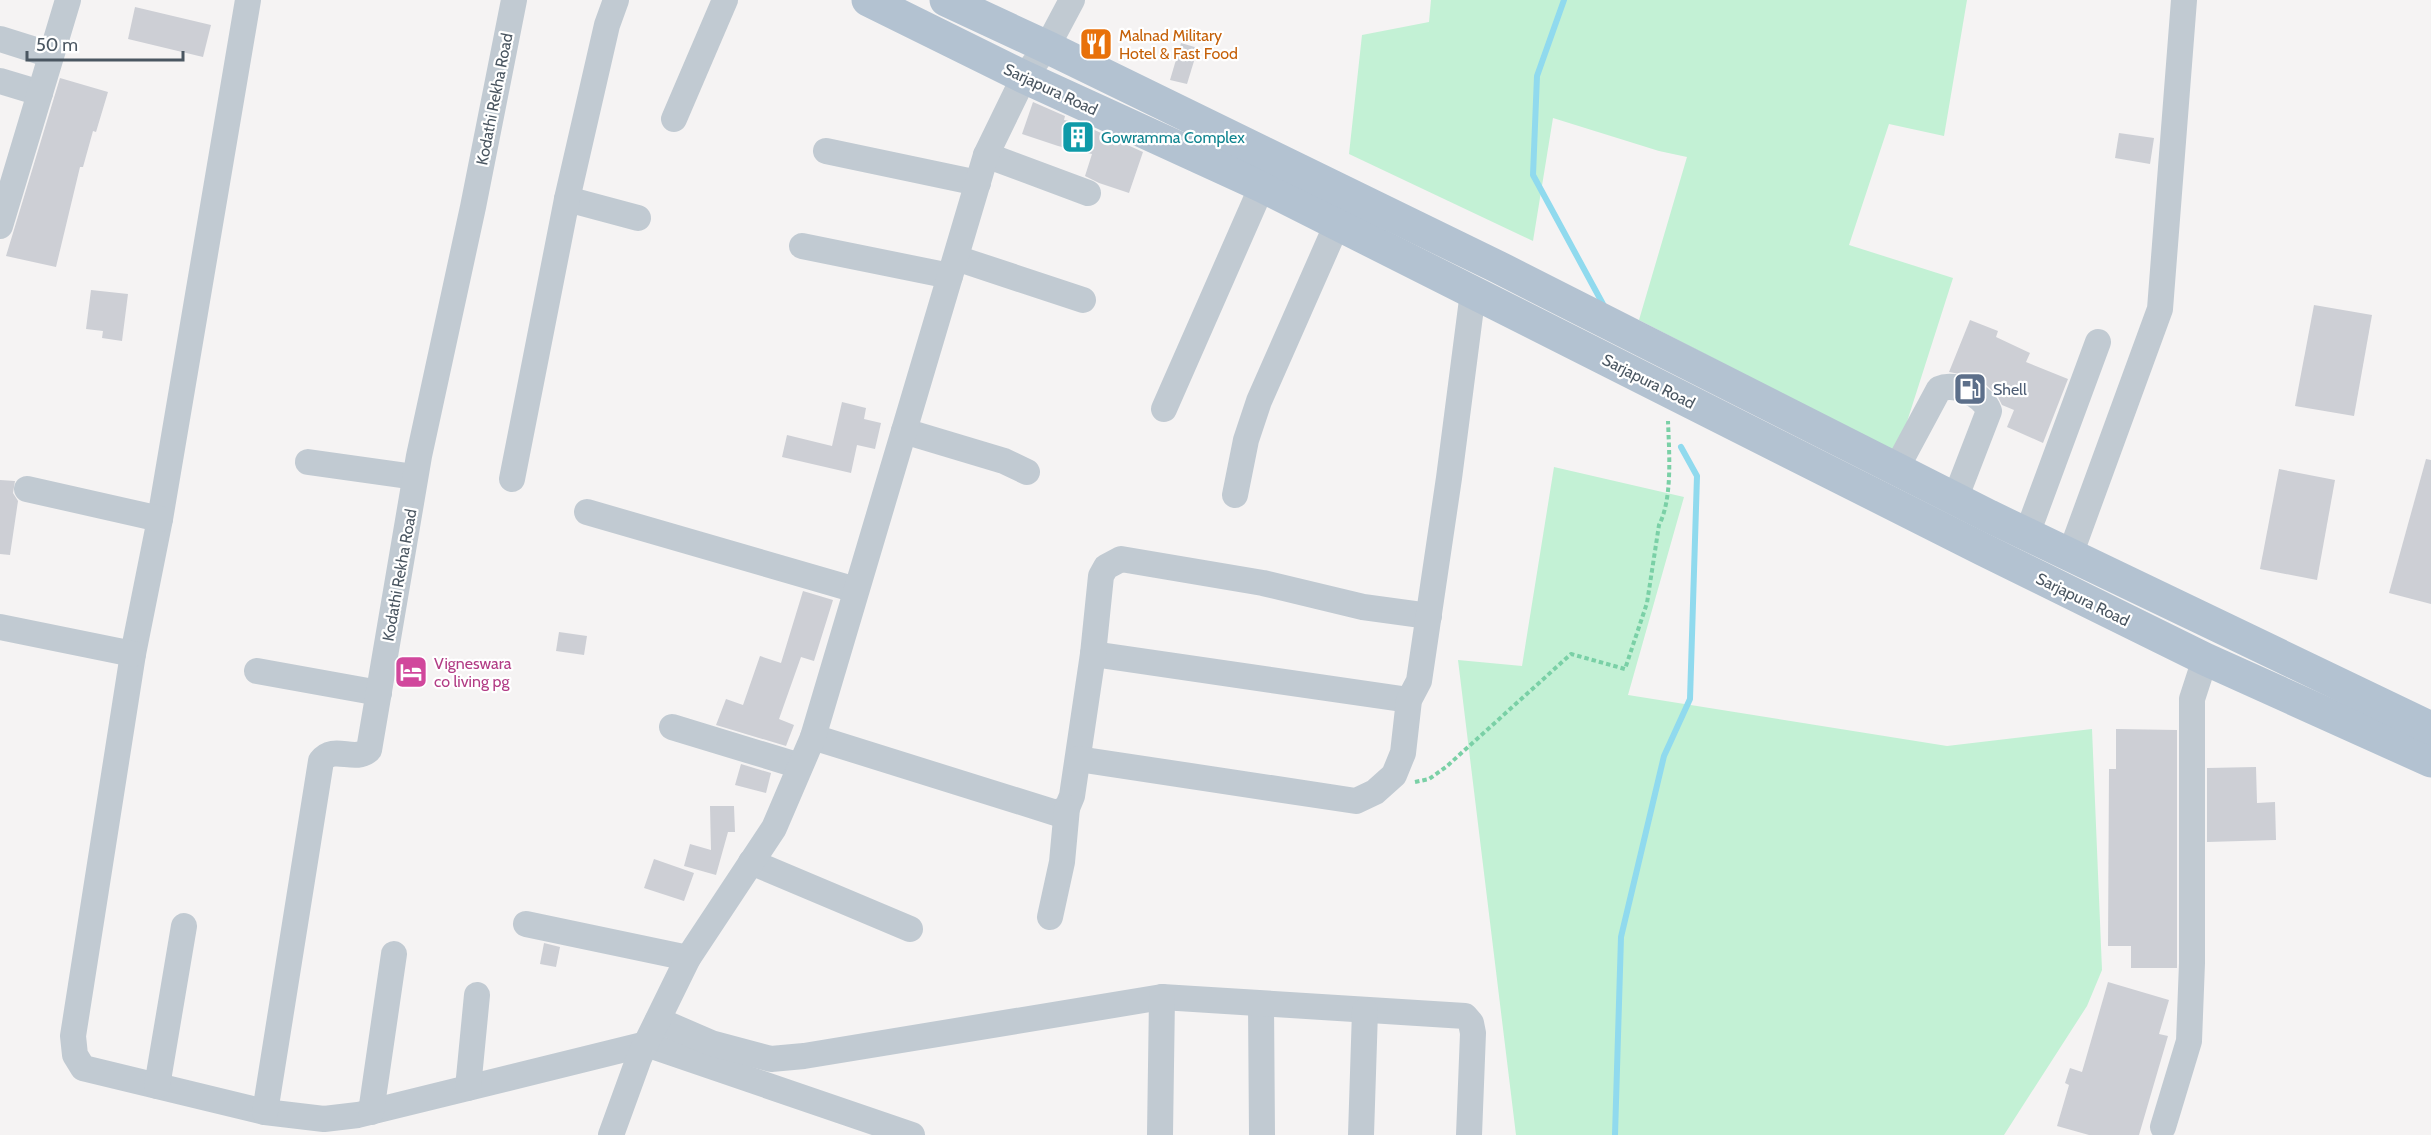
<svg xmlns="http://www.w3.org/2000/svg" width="2431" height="1135" font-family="Cabin,sans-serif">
	<rect width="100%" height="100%" fill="#f5f3f3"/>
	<!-- green -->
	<g fill="#c3f1d5">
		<path d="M1431,0H1967L1944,136L1889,124L1849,245L1953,278L1897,453L1639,320L1687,157L1659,151L1553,118L1533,241L1349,154L1362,35L1429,22Z"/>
		<path d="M1554,467L1684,497L1628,695L1947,746L2092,729L2102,970L2087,1006L2004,1135H1516L1458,660L1522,666Z"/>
	</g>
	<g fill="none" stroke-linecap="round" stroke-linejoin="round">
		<!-- stream -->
		<g stroke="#90daee" stroke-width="6">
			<path d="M1564,0L1537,76L1533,175L1604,306"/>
			<path d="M1615,1135L1621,937L1664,756L1690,699L1697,476L1681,447"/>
		</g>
	</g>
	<!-- building -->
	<g fill="#cdcfd5">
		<path d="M135,7L211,25L203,57L128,39Z"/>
		<path d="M1181,43L1198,48L1187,84L1170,80Z"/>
		<path d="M60,78L108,92L96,132L93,131L83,167H80L56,267L6,256Z"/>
		<path d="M1033,102L1065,116L1064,120L1079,123L1143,152L1129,193L1099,183L1085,176L1092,154L1058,146L1022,134Z"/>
		<path d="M2119,133L2154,138L2150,164L2115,158Z"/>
		<path d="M91,290L128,294L122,341L102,338L103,331L86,329Z"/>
		<path d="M2314,305L2372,315L2354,416L2295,406Z"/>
		<path d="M1970,320L1998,331L1996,337L2030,353L2026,362L2068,379L2043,443L2007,427L2014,410L2002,405L1997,395L1984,383L1965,375L1949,372Z"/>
		<path d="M842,402L866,408L864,419L881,423L875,449L857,445L851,473L782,457L787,435L832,446Z"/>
		<path d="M2426,459L2431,460V604L2389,593Z"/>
		<path d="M2279,469L2335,480L2317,580L2260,569Z"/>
		<path d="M0,480L15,481L13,493L18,501L10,555L0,554Z"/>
		<path d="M803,591L833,600L814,661L801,657L779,719L794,725L786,746L716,725L726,699L743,705L760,656L781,663Z"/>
		<path d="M559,632L587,636L584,655L556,651Z"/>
		<path d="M2116,729L2177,730V968H2131V946H2108L2109,769H2116Z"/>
		<path d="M741,764L771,773L766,793L735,785Z"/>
		<path d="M2256,767L2257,803L2275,802L2276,840L2207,842V768Z"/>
		<path d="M710,806H734L735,832H728L716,875L684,866L690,844L711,850Z"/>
		<path d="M654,859L694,873L684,901L644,888Z"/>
		<path d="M544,943L560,947L556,967L540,964Z"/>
		<path d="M2108,982L2169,1000L2159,1034L2168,1036L2139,1135H2089L2057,1126L2069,1085L2065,1083L2070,1068L2082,1072Z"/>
	</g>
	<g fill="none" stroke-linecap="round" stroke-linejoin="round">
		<!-- path -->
		<path stroke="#7ad0a6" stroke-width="4" stroke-dasharray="4.5 3" stroke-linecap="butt" d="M1415,782L1429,779L1446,767L1571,654L1625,669L1647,603L1659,525C1673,498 1669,451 1668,421"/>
		<!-- minor -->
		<g stroke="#c1cad2" stroke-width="26">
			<path d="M248,0L160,519L133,654L73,1036L75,1055L83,1068L265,1112L324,1119L358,1115L646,1044L912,1135"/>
			<path d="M0,39L51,55"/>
			<path d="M0,81L40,93"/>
			<path d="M674,119L725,0"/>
			<path d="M826,151L978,183"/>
			<path d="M986,155L1088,193"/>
			<path d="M567,199L638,218"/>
			<path d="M0,226L68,0"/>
			<path d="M802,246L950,276"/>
			<path d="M956,258L1083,300"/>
			<path d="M1164,409L1262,186"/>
			<path d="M904,431L1004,461L1027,472"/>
			<path d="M308,462L415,477"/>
			<path d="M1896,469L1939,389C1955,382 1983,395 1989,411L1955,499"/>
			<path d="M512,479L567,199L607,25L616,0"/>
			<path d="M27,489L160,519"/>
			<path d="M1235,495L1246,440L1259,401L1337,224"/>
			<path d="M587,512L856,590"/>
			<path d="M2027,534L2098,342"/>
			<path d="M2070,555L2160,309L2184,0"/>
			<path d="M0,627L133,654"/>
			<path d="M1093,654L1409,700"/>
			<path d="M257,671L379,693"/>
			<path d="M672,727L800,766"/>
			<path d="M813,737L1056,813L1067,808L1072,796L1093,654L1101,576L1106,567L1121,559L1263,583L1363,607L1429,616"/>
			<path d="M1078,759L1356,801L1375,792L1394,775L1403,753L1409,700L1419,681L1449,478L1473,292"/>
			<path d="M751,862L910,929"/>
			<path d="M1050,917L1062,862L1067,808"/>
			<path d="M526,924L688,958"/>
			<path d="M1261,1004L1262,1135"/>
			<path d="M658,1020L711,1043L771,1059L804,1056L1162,997L1465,1016L1471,1023L1473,1033L1469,1135"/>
			<path d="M157,1086L184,926"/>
			<path d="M468,1088L477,995"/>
			<path d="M265,1112L321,761C334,744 354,763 369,750L419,456L473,207L514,0"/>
			<path d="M371,1112L394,954"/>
			<path d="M2163,1127L2189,1041L2192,963V699L2205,659"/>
			<path d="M611,1135L639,1058L688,958L774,828L813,737L986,155L1024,77L1047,47L1072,0"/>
			<path d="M1160,1135L1162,997"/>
			<path d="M1361,1135L1365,1011"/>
		</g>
		<!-- major -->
		<g stroke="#b3c2d1" stroke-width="33">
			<path d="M868,0L1024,77L1262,186L1982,549L2205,659L2431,761"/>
			<path d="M946,0L1047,47L1498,267L1989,516L2431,728"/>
		</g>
	</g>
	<!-- icons -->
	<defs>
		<g id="restaurant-square" transform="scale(1.725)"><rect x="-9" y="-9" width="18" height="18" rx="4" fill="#e8710a" stroke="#fff"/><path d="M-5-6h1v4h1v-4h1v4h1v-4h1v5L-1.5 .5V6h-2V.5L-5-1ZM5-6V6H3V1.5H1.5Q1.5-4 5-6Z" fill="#fff"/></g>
		<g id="building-square" transform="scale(1.725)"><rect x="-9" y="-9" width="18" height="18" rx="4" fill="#0f9aa8" stroke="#fff"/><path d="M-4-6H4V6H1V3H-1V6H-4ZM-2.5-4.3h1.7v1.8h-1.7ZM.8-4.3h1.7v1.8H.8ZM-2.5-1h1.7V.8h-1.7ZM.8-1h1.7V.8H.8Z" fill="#fff"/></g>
		<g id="fuel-square" transform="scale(1.725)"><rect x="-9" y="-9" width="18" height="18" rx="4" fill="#5c6f8a" stroke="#fff"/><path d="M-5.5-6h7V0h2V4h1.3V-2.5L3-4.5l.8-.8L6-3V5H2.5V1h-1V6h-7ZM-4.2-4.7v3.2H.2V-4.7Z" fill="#fff"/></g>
		<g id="hotel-square" transform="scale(1.725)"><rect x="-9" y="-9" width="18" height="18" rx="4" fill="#d1479c" stroke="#fff"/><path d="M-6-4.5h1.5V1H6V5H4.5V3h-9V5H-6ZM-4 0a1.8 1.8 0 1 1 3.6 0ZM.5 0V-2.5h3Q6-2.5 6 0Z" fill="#fff"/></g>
	</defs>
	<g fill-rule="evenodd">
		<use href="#restaurant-square" x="1096" y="44"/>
		<use href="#building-square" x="1078" y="137"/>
		<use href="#fuel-square" x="1970" y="389"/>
		<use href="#hotel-square" x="411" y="672"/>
	</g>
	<g text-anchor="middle" stroke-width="4.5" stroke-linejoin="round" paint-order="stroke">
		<!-- food labels -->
		<g font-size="16" fill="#c56008" stroke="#fff" text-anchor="start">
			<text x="1119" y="41">Malnad Military<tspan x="1119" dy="18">Hotel &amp; Fast Food</tspan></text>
		</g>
		<!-- street labels -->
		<g font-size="16" fill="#4a5661" stroke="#fff">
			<text transform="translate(1051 89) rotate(25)" y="6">Sarjapura Road</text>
			<text transform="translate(494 99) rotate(-79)" y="6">Kodathi Rekha Road</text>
			<text transform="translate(1649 381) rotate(27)" y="6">Sarjapura Road</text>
			<text transform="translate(399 575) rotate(-80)" y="6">Kodathi Rekha Road</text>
			<text transform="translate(2083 599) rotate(26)" y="6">Sarjapura Road</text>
		</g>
		<!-- culture labels -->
		<g font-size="16" fill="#0d838f" stroke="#fff" text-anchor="start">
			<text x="1101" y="143">Gowramma Complex</text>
		</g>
		<!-- service labels -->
		<g font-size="16" fill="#4e5e75" stroke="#fff" text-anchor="start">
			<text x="1993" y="395">Shell</text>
		</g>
		<!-- hotel labels -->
		<g font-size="16" fill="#b23c85" stroke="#fff" text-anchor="start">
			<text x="434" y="669">Vigneswara<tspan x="434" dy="18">co living pg</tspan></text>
		</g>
	</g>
	<!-- scale -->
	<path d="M27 51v9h156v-9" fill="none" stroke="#4a5661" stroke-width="3"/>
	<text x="36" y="51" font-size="18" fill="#4a5661" stroke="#ffffff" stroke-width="4.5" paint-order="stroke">50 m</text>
</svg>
